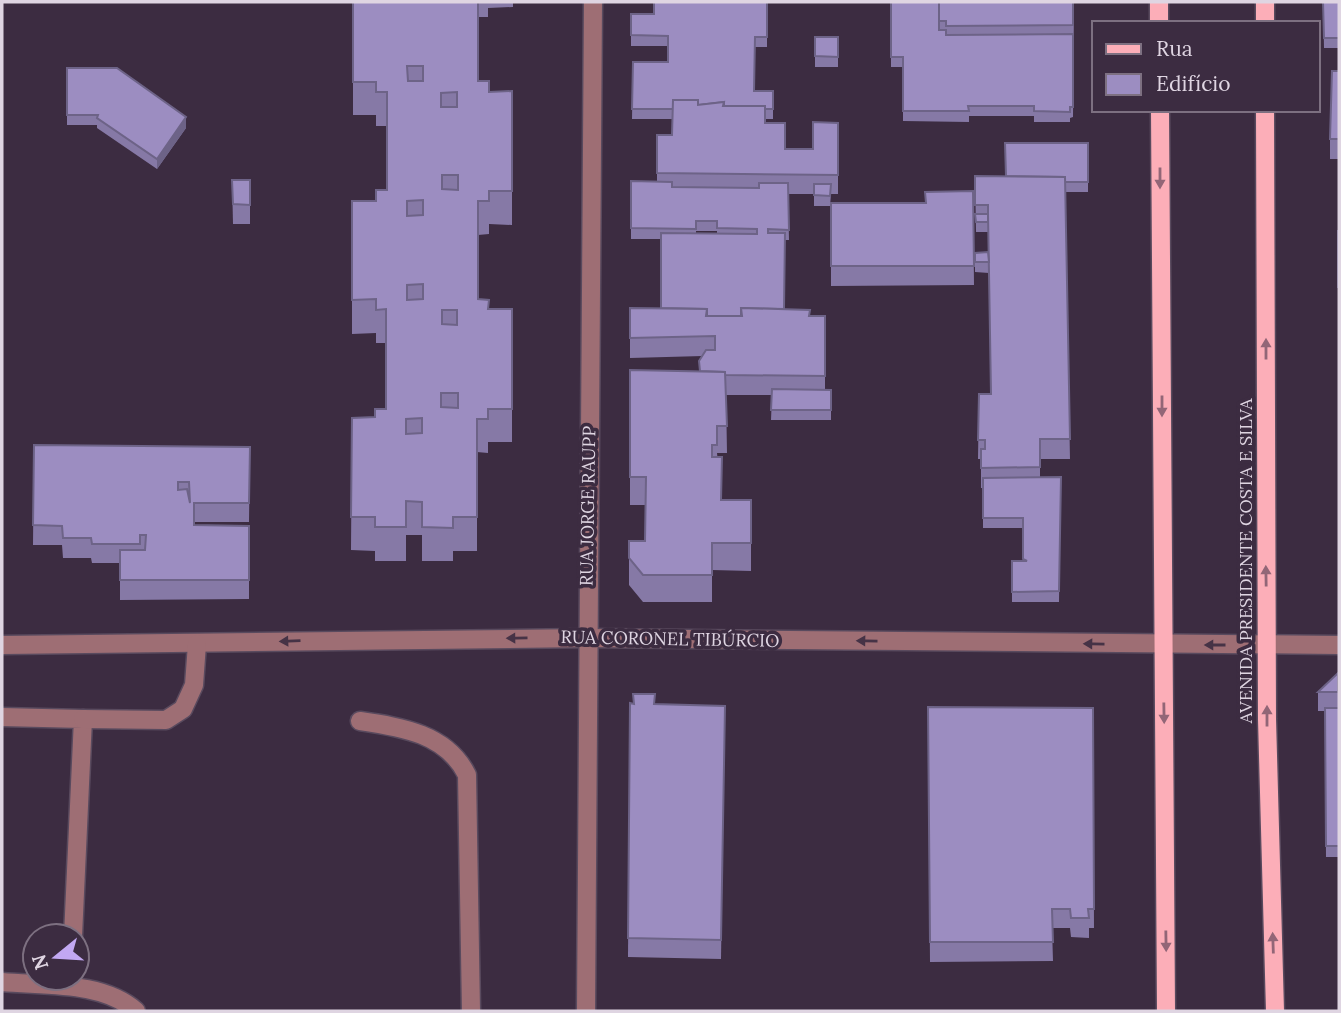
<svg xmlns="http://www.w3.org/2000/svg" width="1341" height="1013" font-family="Lora,serif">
	<rect width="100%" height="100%" fill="#3c2c41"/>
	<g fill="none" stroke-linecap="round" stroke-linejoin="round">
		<!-- minor casing -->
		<g stroke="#594a5e" stroke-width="21">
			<g id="minor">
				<path d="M2,645L587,638L1339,645"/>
				<path d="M2,717L83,719L73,936"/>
				<path d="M83,719L166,720L183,709L194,685L197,644"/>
				<path d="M360,721C402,727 447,734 467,775L471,1011"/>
				<path d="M2,982C45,986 102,981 136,1011"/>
				<path d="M586,1011L593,2"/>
			</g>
		</g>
		<!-- major casing -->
		<g stroke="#594a5e" stroke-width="21">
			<g id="major">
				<path d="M1159,2V23"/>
				<path d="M1265,2V23"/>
				<path d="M1160,110L1166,1011"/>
				<path d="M1265,110L1267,719L1275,1011"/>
			</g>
		</g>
		<!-- minor -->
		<use href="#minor" stroke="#9e6e74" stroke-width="18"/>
		<!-- major -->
		<use href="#major" stroke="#fcaeb8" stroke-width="18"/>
	</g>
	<!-- wall -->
	<g fill="#8679a6" fill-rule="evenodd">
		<path d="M353,2H513V7L488,8V17H478V81L489,92L512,91V225L489,224V234L478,235V299L489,309H512V442H488V453L477,452V551H453V561H422V535H406V561H375V551L351,550L352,418L375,417L386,409V343H376V333L352,334V201H376L387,190V126H376V115H353Z"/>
		<path d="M767,2V47H755L754,91H773V119H765V123L785,149H813L838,123V194H831L830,206H814V194H788L789,240H785V309L810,316H825V390H831V420H771L772,395H726L727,453H717L722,500H751V571L712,570V602H643L629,585V541H645L646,505H630V370L699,371V361L703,356L630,358V308H661V239H631V181L657,182V135H672V119H632L633,62H668V46H631V14H654ZM696,231H717V234H696Z"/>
		<path d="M891,2H1074L1073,117L1070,118V122H1034V116H969V122L903,121V67H891Z"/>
		<path d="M1323,2H1339V48H1324Z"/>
		<rect x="815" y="37" width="23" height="30"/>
		<path d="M67,68L186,128L157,169L97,128V125H67Z"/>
		<path d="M1339,71V159H1330V139Z"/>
		<path d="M1088,143V192H1065L1070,459H1040V477H1061L1059,602H1012V561H1023V528H983V488H981V459H978L979,394H991L989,273L975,272V253L988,252V232H976L975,176H1006Z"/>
		<path d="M232,180H250V224H233Z"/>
		<path d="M973,191L974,285L831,286V203H925Z"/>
		<path d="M34,445L250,447L249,522H194V525L249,526V599L120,600V563H92L91,558H63L62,545H33Z"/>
		<path d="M1338,673V708H1339V857H1326L1325,711H1318V692Z"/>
		<path d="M630,703L725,706L721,959L628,957Z"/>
		<path d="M928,707L1093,708L1094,928H1089V938L1071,937L1070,928H1052L1053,961L930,962Z"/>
	</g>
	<!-- shaded-wall -->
	<path fill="#6d6387" d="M186,117V128L157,169V159Z"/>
	<!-- building -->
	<g fill="#9c8dc1" stroke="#6d6387" stroke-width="2" fill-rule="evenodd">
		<path d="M353,2H478V81H489V92L512,91V191H489V201H478V299L489,300L488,309H512V409H488V419H477V517H453V528L422,527V502L406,501V527H375V517H351L352,418L375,417V409H386V309L376,310V299L352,300V201H376V190H387V92H376V82H353ZM407,66H423V81H408ZM457,92V107H441V93ZM442,175H458V190L442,189ZM423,200V215L407,216V201ZM423,284V299L407,300V285ZM442,310H457V325L442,324ZM441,393H458V408L441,407ZM422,418V433L406,434V419Z"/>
		<path d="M654,2H767V37H755L754,91H773V109H765V106H724V102L698,105V100H673V109H632L633,62H668V36L631,35V14H654Z"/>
		<path d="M891,2H939V30H946V35L1073,34V107H1070V112L1034,111V106H968L969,111H903V57H891Z"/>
		<path d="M939,2H1073V25L946,26V21H939Z"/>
		<path d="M1323,2H1339V38H1324Z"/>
		<path d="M815,37H838V57L815,56Z"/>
		<path d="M67,68H117L186,117L157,159L97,118L98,115H67Z"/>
		<path d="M1332,71H1339V139H1330Z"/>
		<path d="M673,100H698V105L724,102L723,106H765V123H785V149H813V122L838,123V175L657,173V135H672Z"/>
		<path d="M1005,143H1088V182H1065V177L1006,176Z"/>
		<path d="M975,176L1065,177L1070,439H1040V467L981,468V449H985V440H978L979,394H991L988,213V205H975Z"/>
		<path d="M232,180H250V205L233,204Z"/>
		<path d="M631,181L672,182V187L759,188V183H788L789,230L768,229V233H785L784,309L741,308V316H707V309L661,308V233L757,234V229L717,228V221H696V229L631,228Z"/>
		<path d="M814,184H831L830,196L814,195Z"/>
		<path d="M973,191L974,266H831V203H926L925,192Z"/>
		<path d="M975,214H988V222H976Z"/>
		<rect x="1338" y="231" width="1" height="56"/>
		<path d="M988,252L989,262H975V253Z"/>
		<path d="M630,308L707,309L706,316H742L741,308L810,310L809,316H825V376L725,375V372L700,371L699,361L706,350H715V336L630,338Z"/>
		<path d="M630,370L725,372L727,426H717V445H712V457H722L721,500H751V543H712V575H643L629,558V541H645L646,477H630Z"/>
		<path d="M772,389L831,390V410H771Z"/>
		<path d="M34,445L250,447L249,503H194V525L249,526V580H120V550H145L146,535H140V544H92L91,538H63L62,526L33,525ZM178,482H189L190,503L187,489L178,490Z"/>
		<path d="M1061,477L1059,591L1012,592V561H1027L1023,559V518H983V478Z"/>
		<path d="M1338,673V692H1318Z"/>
		<path d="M633,694H655L654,704L725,706L721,940L628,938L630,703L634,704Z"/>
		<path d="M928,707L1093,708L1094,909H1088L1089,918H1071L1070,909H1052L1053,942H930Z"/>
		<path d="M1325,708H1339V846H1326Z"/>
	</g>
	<!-- one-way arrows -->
	<defs><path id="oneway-solid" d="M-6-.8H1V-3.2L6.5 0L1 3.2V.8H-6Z" transform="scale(1.75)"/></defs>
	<g fill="#926677">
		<use href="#oneway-solid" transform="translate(1160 178) rotate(90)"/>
		<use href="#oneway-solid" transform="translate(1266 349) rotate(-90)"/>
		<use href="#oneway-solid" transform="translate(1162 406) rotate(90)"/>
		<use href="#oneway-solid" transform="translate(1266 576) rotate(-91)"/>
		<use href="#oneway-solid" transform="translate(1164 713) rotate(89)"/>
		<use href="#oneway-solid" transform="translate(1267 716) rotate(-90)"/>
		<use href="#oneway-solid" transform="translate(1166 941) rotate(89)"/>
		<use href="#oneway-solid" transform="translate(1273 943) rotate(-92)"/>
	</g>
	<g fill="#463346">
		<use href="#oneway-solid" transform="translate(517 638) rotate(179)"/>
		<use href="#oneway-solid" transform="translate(290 641) rotate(178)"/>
		<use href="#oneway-solid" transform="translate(867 641) rotate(-179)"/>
		<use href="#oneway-solid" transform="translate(1094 644) rotate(-179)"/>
		<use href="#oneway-solid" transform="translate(1215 645) rotate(180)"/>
	</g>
	<g text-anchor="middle" stroke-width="7" stroke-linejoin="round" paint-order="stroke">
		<!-- street labels -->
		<g font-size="18" fill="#dfd5e2" stroke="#3c2c41">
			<text transform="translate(588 506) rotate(-89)" y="6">RUA JORGE RAUPP</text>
			<text transform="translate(1246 561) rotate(-90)" y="6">AVENIDA PRESIDENTE COSTA E SILVA</text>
			<text transform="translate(670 639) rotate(1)" y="6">RUA CORONEL TIBÚRCIO</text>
		</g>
	</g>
	<!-- border -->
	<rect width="1341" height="1013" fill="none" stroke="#dfd5e2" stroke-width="7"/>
	<!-- legend -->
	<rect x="1092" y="21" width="228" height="91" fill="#3c2c41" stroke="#7d7081" stroke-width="2"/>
	<rect x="1106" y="44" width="35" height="10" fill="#fcaeb8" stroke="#7d7081" stroke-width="2"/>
	<text x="1156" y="56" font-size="21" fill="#dfd5e2">Rua</text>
	<rect x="1106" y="74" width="35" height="21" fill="#9c8dc1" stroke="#7d7081" stroke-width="2"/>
	<text x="1156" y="91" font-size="21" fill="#dfd5e2">Edifício</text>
	<!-- north arrow -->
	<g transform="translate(56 957) rotate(252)"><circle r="33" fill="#3c2c41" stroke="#7d7081" stroke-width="2"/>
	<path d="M0-5L12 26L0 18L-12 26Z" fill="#c2a8f2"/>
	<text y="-10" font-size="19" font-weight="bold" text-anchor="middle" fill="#dfd5e2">N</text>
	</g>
</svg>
